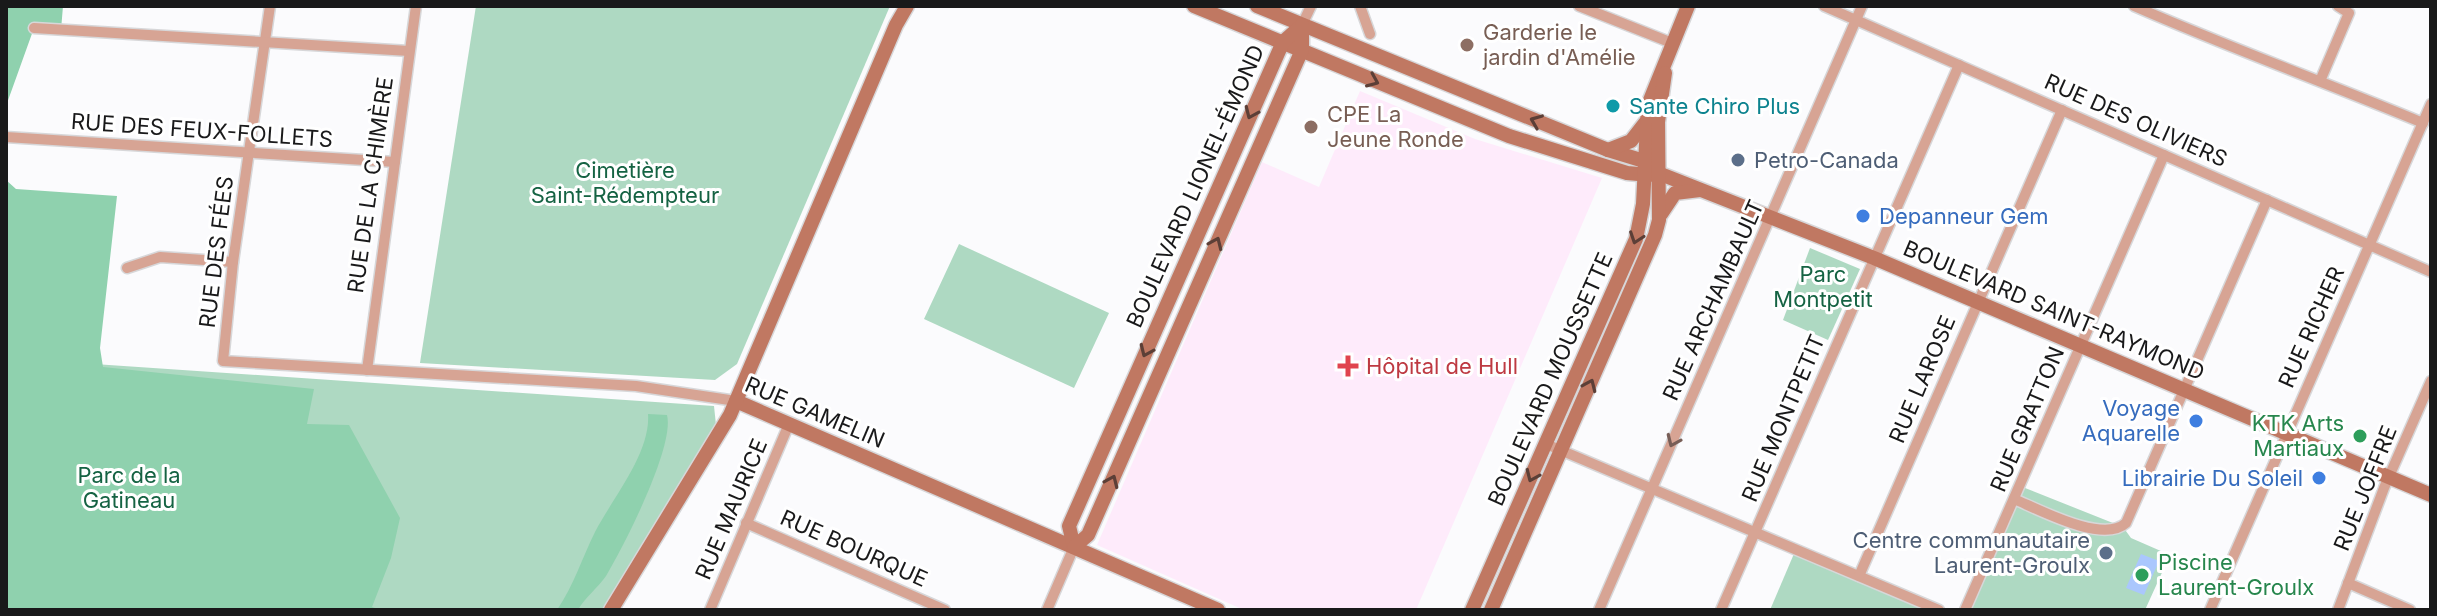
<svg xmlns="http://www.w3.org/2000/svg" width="2437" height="616" font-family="Inter,sans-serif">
	<rect width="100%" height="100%" fill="#fbfbfd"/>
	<!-- medical -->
	<path fill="#feebfb" d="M1360,91L1475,139L1602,178L1416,610H1244L1097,545L1262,162L1319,187Z"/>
	<!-- green -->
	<g fill="#aed9c2">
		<path d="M476,6H890L737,364L715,380L420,363Z"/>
		<path d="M959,244L1109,313L1074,388L924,319Z"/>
		<path d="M1810,248L1860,269L1828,340L1783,320Z"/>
		<path d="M6,358L714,406L716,425L603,610H6Z"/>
		<path d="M2020,486L2123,527L2131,538L2170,555L2145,610H1965Z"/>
		<path d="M1796,549L1939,610H1770Z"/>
	</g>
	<!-- forest -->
	<g fill="#8fd1ae">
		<path d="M6,6H63L61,30L34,28L6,106Z"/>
		<path d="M6,180L16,189L117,196L100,348L103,367L314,389L307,424L349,425L400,518L391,558L372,607L381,610H6Z"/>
		<path d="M648,414L667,415C675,446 624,546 606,576C598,588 585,597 578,610H557C574,585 582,558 595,532C612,499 651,453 648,414Z"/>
	</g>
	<!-- water -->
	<path fill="#aac7fd" d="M2141,554L2159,561L2144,595L2126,588Z"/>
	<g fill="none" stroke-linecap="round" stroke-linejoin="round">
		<!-- street casing -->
		<g stroke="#d7d7d9" stroke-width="13">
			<g id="street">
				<path d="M270,6L233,262L223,361L636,386L736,401"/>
				<path d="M1360,6L1370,34"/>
				<path d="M1579,6L1672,43"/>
				<path d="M1824,6L2431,272"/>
				<path d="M2134,6C2230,48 2327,83 2423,123"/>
				<path d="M1302,25L1311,6"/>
				<path d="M34,28L409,51"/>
				<path d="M2320,81L2349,13L2338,6"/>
				<path d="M6,137L395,162"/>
				<path d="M127,268L160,257L233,262"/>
				<path d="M367,370L416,6"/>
				<path d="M1546,444L1939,610"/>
				<path d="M2014,499C2040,510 2103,544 2126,523L2267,200"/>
				<path d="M746,523L945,610"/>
				<path d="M1859,576L2062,110"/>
				<path d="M2348,583L2410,610"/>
				<path d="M710,610L789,424"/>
				<path d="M1047,610L1074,547"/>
				<path d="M1599,610L1862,6"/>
				<path d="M1721,610L1959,65"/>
				<path d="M1965,610L2164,155"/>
				<path d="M2210,610L2431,104"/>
				<path d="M2338,610L2384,488L2431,381"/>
			</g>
		</g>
		<!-- secondary casing -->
		<g stroke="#d7d7d9" stroke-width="17">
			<g id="secondary">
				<path d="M1194,6L1509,136L1627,173L1650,175"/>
				<path d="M1257,6L1608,150L1644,161L1658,173L1874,258L2431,495"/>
				<path d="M1608,150L1631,141L1645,123"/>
				<path d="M1661,214L1675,193L1700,190"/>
				<path d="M736,401L1218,610"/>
				<path d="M1074,547L1069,526L1283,42L1302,25"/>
				<path d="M1074,547L1088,535L1302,50V25"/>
				<path d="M611,610L730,415L896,25L907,6"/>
				<path d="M1472,610L1636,239L1643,204L1648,105L1688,6"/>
				<path d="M1491,610L1655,235L1659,220L1658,122L1665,73"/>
			</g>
		</g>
		<!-- street -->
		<use href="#street" stroke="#d7a494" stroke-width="10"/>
		<!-- secondary -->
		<use href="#secondary" stroke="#c07862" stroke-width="14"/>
	</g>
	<!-- one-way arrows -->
	<defs><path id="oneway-chevron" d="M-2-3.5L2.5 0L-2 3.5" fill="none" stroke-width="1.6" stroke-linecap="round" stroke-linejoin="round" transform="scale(2)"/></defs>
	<g stroke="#5c3f37">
		<use href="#oneway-chevron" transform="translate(1373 81) rotate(23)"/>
		<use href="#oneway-chevron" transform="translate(1251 113) rotate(114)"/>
		<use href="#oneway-chevron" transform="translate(1536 121) rotate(-158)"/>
		<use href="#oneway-chevron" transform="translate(1636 238) rotate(109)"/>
		<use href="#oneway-chevron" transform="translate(1216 243) rotate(-66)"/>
		<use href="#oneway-chevron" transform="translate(1146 351) rotate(114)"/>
		<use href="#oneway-chevron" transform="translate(1590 385) rotate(-66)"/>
		<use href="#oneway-chevron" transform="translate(1532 476) rotate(114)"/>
		<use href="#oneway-chevron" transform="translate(1112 481) rotate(-66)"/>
	</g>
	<use stroke="#785e57" href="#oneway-chevron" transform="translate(1673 441) rotate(114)"/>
	<!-- markers -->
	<g fill="#8d6e63" stroke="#fff" stroke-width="3">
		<circle cx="1467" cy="45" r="8"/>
		<circle cx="1311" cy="127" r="8"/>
	</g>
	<circle fill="#0f9aa8" stroke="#fff" stroke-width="3" cx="1613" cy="106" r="8"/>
	<g fill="#5c6f8a" stroke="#fff" stroke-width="3">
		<circle cx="1738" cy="160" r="8"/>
		<circle cx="2106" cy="553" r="8"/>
	</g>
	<g fill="#3f7fe0" stroke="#fff" stroke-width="3">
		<circle cx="1863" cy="216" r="8"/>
		<circle cx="2196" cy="421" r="8"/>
		<circle cx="2319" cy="478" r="8"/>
	</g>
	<path fill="#e0444e" stroke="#fff" stroke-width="3" d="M1344 354h8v8h8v8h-8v8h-8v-8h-8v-8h8z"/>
	<g fill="#2e9e5b" stroke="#fff" stroke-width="3">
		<circle cx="2360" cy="436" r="8"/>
		<circle cx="2142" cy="575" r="8"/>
	</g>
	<g text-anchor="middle" stroke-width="6" stroke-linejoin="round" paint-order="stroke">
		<!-- education labels -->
		<g font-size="22" fill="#785e54" stroke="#fff" text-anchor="start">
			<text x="1483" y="40">Garderie le<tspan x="1483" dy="25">jardin d'Amélie</tspan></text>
			<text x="1327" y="122">CPE La<tspan x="1327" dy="25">Jeune Ronde</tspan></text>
		</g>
		<!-- culture labels -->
		<g font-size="22" fill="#0d838f" stroke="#fff" text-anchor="start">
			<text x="1629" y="114">Sante Chiro Plus</text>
		</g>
		<!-- street labels -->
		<g font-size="22" fill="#19191a" stroke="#fff">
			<text transform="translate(2136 120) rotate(24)" y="8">RUE DES OLIVIERS</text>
			<text transform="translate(202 130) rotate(4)" y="8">RUE DES FEUX-FOLLETS</text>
			<text transform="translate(370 185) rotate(-82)" y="8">RUE DE LA CHIMÈRE</text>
			<text transform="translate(1195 186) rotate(-66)" y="8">BOULEVARD LIONEL-ÉMOND</text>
			<text transform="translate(216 252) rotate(-83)" y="8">RUE DES FÉES</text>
			<text transform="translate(1713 300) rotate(-66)" y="8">RUE ARCHAMBAULT</text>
			<text transform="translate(2054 310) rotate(23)" y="8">BOULEVARD SAINT-RAYMOND</text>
			<text transform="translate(2311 327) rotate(-66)" y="8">RUE RICHER</text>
			<text transform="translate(1550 379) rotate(-66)" y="8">BOULEVARD MOUSSETTE</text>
			<text transform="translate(1922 379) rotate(-67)" y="8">RUE LAROSE</text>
			<text transform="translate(815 412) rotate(23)" y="8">RUE GAMELIN</text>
			<text transform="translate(1783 418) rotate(-67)" y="8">RUE MONTPETIT</text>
			<text transform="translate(2027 419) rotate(-67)" y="8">RUE GRATTON</text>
			<text transform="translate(2365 488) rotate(-68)" y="8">RUE JOFFRE</text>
			<text transform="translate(731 509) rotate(-67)" y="8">RUE MAURICE</text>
			<text transform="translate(854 548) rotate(24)" y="8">RUE BOURQUE</text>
		</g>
		<!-- service labels -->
		<g font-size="22" fill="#4e5e75" stroke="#fff" text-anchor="start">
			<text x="1754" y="168">Petro-Canada</text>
			<text x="2090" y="548" text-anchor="end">Centre communautaire<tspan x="2090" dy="25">Laurent-Groulx</tspan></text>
		</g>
		<!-- park labels -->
		<g font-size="22" fill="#156343" stroke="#fff">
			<text x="625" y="178">Cimetière<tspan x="625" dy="25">Saint-Rédempteur</tspan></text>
			<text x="1823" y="282">Parc<tspan x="1823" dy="25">Montpetit</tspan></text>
			<text x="129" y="483">Parc de la<tspan x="129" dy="25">Gatineau</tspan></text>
		</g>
		<!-- shop labels -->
		<g font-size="22" fill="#366cbe" stroke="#fff" text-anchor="end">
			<text x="1879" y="224" text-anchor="start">Depanneur Gem</text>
			<text x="2180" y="416">Voyage<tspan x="2180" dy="25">Aquarelle</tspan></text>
			<text x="2303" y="486">Librairie Du Soleil</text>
		</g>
		<!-- health labels -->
		<g font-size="22" fill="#be3a42" stroke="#fff" text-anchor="start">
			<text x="1366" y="374">Hôpital de Hull</text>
		</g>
		<!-- leisure labels -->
		<g font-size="22" fill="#27864d" stroke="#fff" text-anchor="end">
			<text x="2344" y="431">KTK Arts<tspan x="2344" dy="25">Martiaux</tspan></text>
			<text x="2158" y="570" text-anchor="start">Piscine<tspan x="2158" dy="25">Laurent-Groulx</tspan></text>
		</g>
	</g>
	<!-- border -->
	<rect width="2437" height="616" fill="none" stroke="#19191a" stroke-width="16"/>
</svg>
